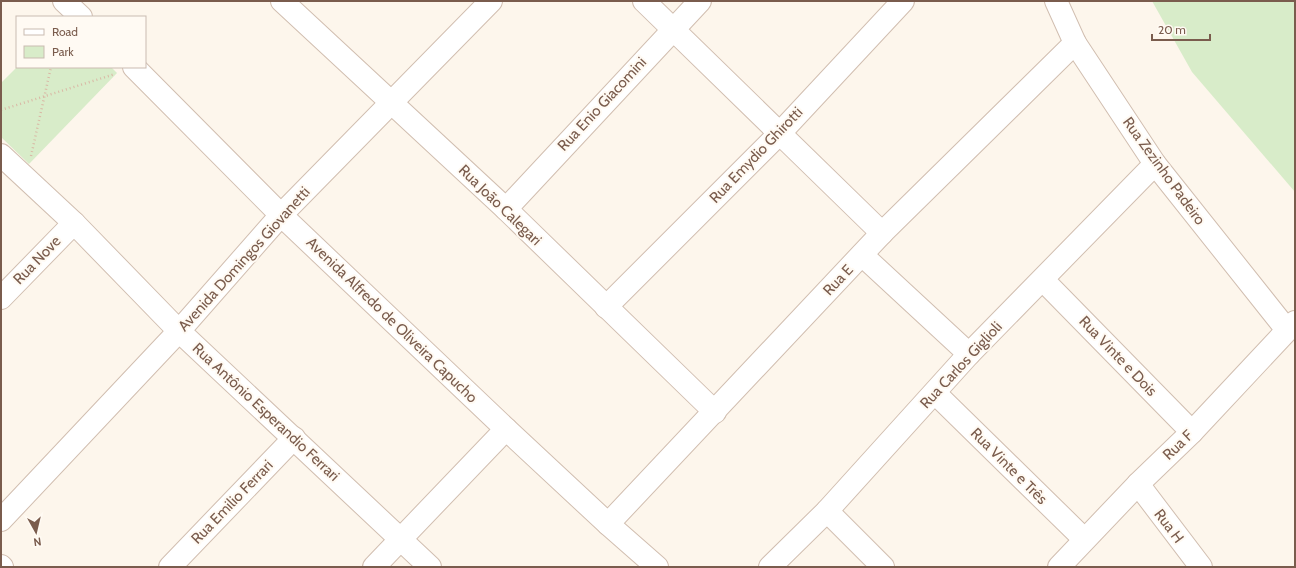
<svg xmlns="http://www.w3.org/2000/svg" width="1296" height="568" font-family="Cabin,sans-serif">
	<rect width="100%" height="100%" fill="#fdf6ec"/>
	<!-- green -->
	<g fill="#d8ecc9">
		<path d="M1152,1H1295V192L1192,72Z"/>
		<path d="M17,67H111L117,73L29,164L1,137V83Z"/>
	</g>
	<g fill="none" stroke-linecap="round" stroke-linejoin="round">
		<!-- minor casing -->
		<g stroke="#d1beb0" stroke-width="24">
			<g id="minor">
				<path d="M64,1L81,17"/>
				<path d="M282,1L506,209L715,412"/>
				<path d="M644,1L882,233"/>
				<path d="M1056,1L1075,43L1155,164L1287,330"/>
				<path d="M134,67L281,215L506,429L608,524L657,567"/>
				<path d="M1,155L74,223L179,331L430,567"/>
				<path d="M506,209L700,1"/>
				<path d="M862,255L969,354"/>
				<path d="M1043,280L1192,432"/>
				<path d="M1,298L74,223"/>
				<path d="M606,307L780,133L903,1"/>
				<path d="M935,393L1084,539"/>
				<path d="M1138,484L1201,567"/>
				<path d="M827,511L883,567"/>
				<path d="M1,520L179,331L281,215L491,1"/>
				<path d="M608,524L882,233L1075,43"/>
				<path d="M1,566L2,567"/>
				<path d="M170,567L294,438"/>
				<path d="M374,567L506,429"/>
				<path d="M770,567L827,511L969,354L1155,164"/>
				<path d="M1059,567L1138,484L1192,432L1295,322"/>
			</g>
		</g>
		<!-- path -->
		<g stroke="#d9b8a5" stroke-width="2.5" stroke-dasharray="1 3" stroke-linecap="butt">
			<path d="M1,110L115,74"/>
			<path d="M31,156L51,67"/>
		</g>
		<!-- minor -->
		<use href="#minor" stroke="#fff" stroke-width="22"/>
	</g>
	<g text-anchor="middle" stroke-width="4" stroke-linejoin="round" paint-order="stroke">
		<!-- street labels -->
		<g font-size="15" fill="#7a5c4d" stroke="#fffaf3">
			<text transform="translate(602 104) rotate(-47)" y="5">Rua Enio Giacomini</text>
			<text transform="translate(756 155) rotate(-46)" y="5">Rua Emydio Ghirotti</text>
			<text transform="translate(1164 171) rotate(54)" y="5">Rua Zezinho Padeiro</text>
			<text transform="translate(500 205) rotate(44)" y="5">Rua João Calegari</text>
			<text transform="translate(244 259) rotate(-48)" y="5">Avenida Domingos Giovanetti</text>
			<text transform="translate(37 260) rotate(-46)" y="5">Rua Nove</text>
			<text transform="translate(838 280) rotate(-47)" y="5">Rua E</text>
			<text transform="translate(392 320) rotate(44)" y="5">Avenida Alfredo de Oliveira Capucho</text>
			<text transform="translate(1118 356) rotate(46)" y="5">Rua Vinte e Dois</text>
			<text transform="translate(961 365) rotate(-47)" y="5">Rua Carlos Giglioli</text>
			<text transform="translate(266 412) rotate(43)" y="5">Rua Antônio Esperandio Ferrari</text>
			<text transform="translate(1178 445) rotate(-44)" y="5">Rua F</text>
			<text transform="translate(1009 466) rotate(45)" y="5">Rua Vinte e Três</text>
			<text transform="translate(232 502) rotate(-46)" y="5">Rua Emilio Ferrari</text>
			<text transform="translate(1169 526) rotate(53)" y="5">Rua H</text>
		</g>
	</g>
	<!-- border -->
	<rect width="1296" height="568" fill="none" stroke="#7a5c4d" stroke-width="4"/>
	<!-- legend -->
	<rect x="16" y="16" width="130" height="52" fill="#fffaf3" stroke="#cabbb1"/>
	<rect x="24" y="29" width="20" height="6" fill="#ffffff" stroke="#cabbb1"/>
	<text x="52" y="36" font-size="12" fill="#7a5c4d">Road</text>
	<rect x="24" y="46" width="20" height="12" fill="#d8ecc9" stroke="#cabbb1"/>
	<text x="52" y="56" font-size="12" fill="#7a5c4d">Park</text>
	<!-- north arrow -->
	<g transform="translate(36 532) rotate(172)" stroke="#fffaf3" stroke-width="3" paint-order="stroke">
	<path d="M0-3L7 15L0 10L-7 15Z" fill="#7a5c4d"/>
	<text y="-6" font-size="11" font-weight="bold" text-anchor="middle" fill="#7a5c4d">N</text>
	</g>
	<!-- scale -->
	<path d="M1152 34v6h58v-6" fill="none" stroke="#7a5c4d" stroke-width="2"/>
	<text x="1158" y="34" font-size="12" fill="#7a5c4d" stroke="#fffaf3" stroke-width="3" paint-order="stroke">20 m</text>
</svg>
